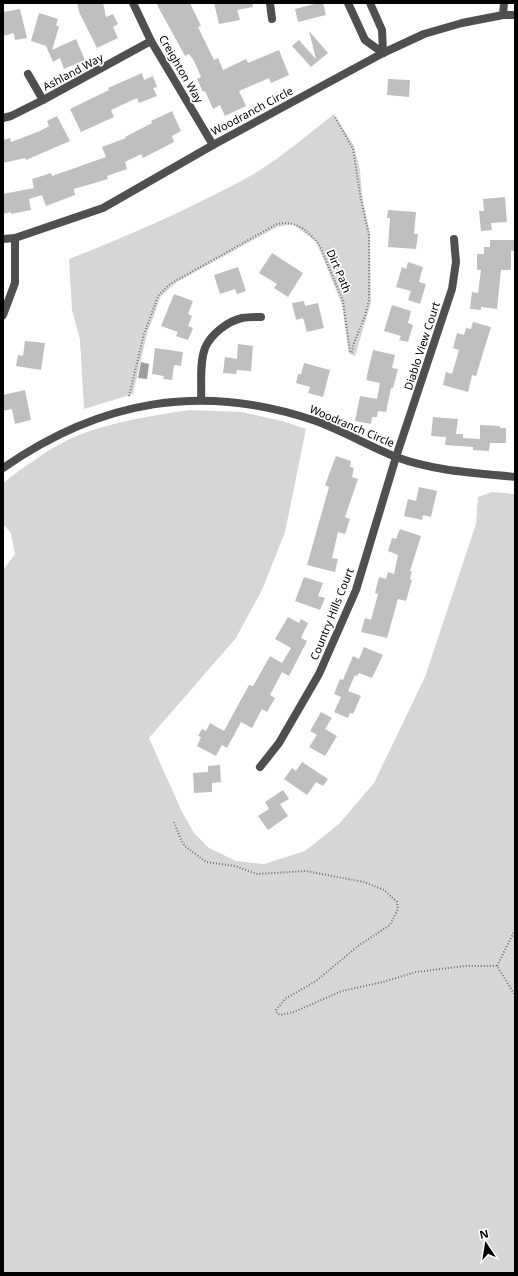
<svg xmlns="http://www.w3.org/2000/svg" width="518" height="1276" font-family="'Noto Sans',sans-serif">
	<rect width="100%" height="100%" fill="#fff"/>
	<!-- green -->
	<g fill="#d6d6d6">
		<path d="M334,114L354,146L360,170L362,195L370,234L371,303L355,356L349,354L342,305L324,260L316,242L293,224L277,227L177,282L161,296L147,334L133,394L84,409L80,340L72,310L69,259C128,236 187,210 243,180C276,162 305,137 334,114Z"/>
		<path d="M189,410L241,412L282,421L306,429L285,532L262,590L236,638L149,738L182,812L194,833L209,848L236,861L264,864L305,851L339,824L374,783L425,677L476,524L478,497L492,492L515,494V1273H3V570L15,554L11,533L3,524V483C24,467 48,449 72,438C108,422 151,416 189,410Z"/>
	</g>
	<!-- water -->
	<path fill="#9d9d9d" d="M141,362L149,364L147,379L138,378Z"/>
	<!-- building -->
	<g fill="#bfbfbf">
		<path d="M77,3H103L106,17L113,14L118,24L113,27L118,38L97,48L79,12Z"/>
		<path d="M156,3H190L201,26L198,27L214,60L218,58L223,70L246,59L248,63L279,50L289,75L271,83L269,78L239,91L246,106L225,116L220,105L213,109L205,91L203,92L197,79L201,77L194,61L189,54L185,56Z"/>
		<path d="M214,3H252L253,7L237,10L240,20L219,24Z"/>
		<path d="M318,3H323L326,15L298,22L295,9Z"/>
		<path d="M20,9L27,38L15,40L14,33L3,36V12Z"/>
		<path d="M39,13L58,19L56,25L59,27L52,50L76,39L85,60L64,69L60,58L53,62L46,46L31,41Z"/>
		<path d="M309,31L328,53L311,67L292,46L299,40L316,59Z"/>
		<path d="M142,73L144,80L153,76L157,87L153,88L157,96L139,103L137,98L111,110L114,117L81,132L70,109L109,90L108,88Z"/>
		<path d="M388,79L410,80L409,97L387,95Z"/>
		<path d="M172,111L181,131L172,136L174,142L143,158L141,154L125,162L127,169L107,176L108,179L74,189L75,195L46,206L42,195L29,199L31,210L11,214V212L3,214V194L34,188L32,179L51,173L52,176L106,157L102,147L126,138L125,137L152,123L151,121Z"/>
		<path d="M57,116L70,141L26,160L25,158L3,163V140L10,138L11,142L40,131L49,126L47,121Z"/>
		<path d="M505,197L507,222L491,223L492,230L481,231L479,211H484L483,199Z"/>
		<path d="M388,210L416,212L414,234H418L416,249L388,247L390,218H387Z"/>
		<path d="M490,240H515V251H511V270H501L497,309L481,307V310L470,309L472,292L478,293L481,270H477V254H484V247H490Z"/>
		<path d="M272,253L303,273L288,297L274,288L277,284L259,273Z"/>
		<path d="M408,262L423,267L419,282L426,284L420,304L408,300L411,291L396,287L402,267L406,269Z"/>
		<path d="M238,267L246,291L237,294L235,289L220,294L214,275Z"/>
		<path d="M174,294L193,301L188,314L192,316L188,326L193,328L188,340L176,336L178,332L161,326Z"/>
		<path d="M304,301L305,306L318,303L324,328L307,332L303,318L296,320L292,303Z"/>
		<path d="M392,305L411,311L408,323L413,325L408,342L399,340L401,336L384,331Z"/>
		<path d="M473,322L491,327L476,376L472,375L468,392L443,385L446,372L452,374L459,350L453,348L457,333L464,335L466,328L471,329Z"/>
		<path d="M25,341L45,343L41,370L16,366L18,355L23,356Z"/>
		<path d="M238,344L253,346L251,371L237,370L236,374L223,373L225,357L237,359Z"/>
		<path d="M155,348L183,352L181,366L174,365L172,380L163,379L164,376L152,374Z"/>
		<path d="M373,350L395,355L392,368L398,369L393,388H391L386,412L378,411L377,417H372L371,424L355,421L360,396L377,399L380,383L366,380Z"/>
		<path d="M304,363L330,370L323,397L308,393L310,387L296,383L298,374H301Z"/>
		<path d="M25,390L31,420L15,424L12,409L3,411V395Z"/>
		<path d="M433,417L458,419L456,434H463V438L480,439V425L500,426V428H506V443H490L489,451L473,450V447L445,445L446,437L431,436Z"/>
		<path d="M336,456L351,461L350,467L354,468L352,477L358,479L345,517L350,519L345,534L338,532L332,558L338,559L335,572L307,565L329,487L325,485Z"/>
		<path d="M419,487L437,491L431,517L423,515L422,520L404,516L408,499L416,501Z"/>
		<path d="M400,529L421,536L410,571H412L410,579L412,580L406,601L398,599L387,638L361,632L365,618L371,620L378,594L375,593L379,577L386,579L388,572L394,574L398,555L388,551L392,538L396,539Z"/>
		<path d="M304,577L323,583L318,596L325,598L320,610L295,601Z"/>
		<path d="M288,617L299,623L301,619L308,623L301,638L307,641L289,676L282,672L270,695L275,698L267,712L262,709L252,728L241,722L227,748L222,745L216,756L197,746L201,737L198,736L202,729L206,731L210,723L224,731L249,685L253,686L270,656L282,663L291,648L275,639Z"/>
		<path d="M364,647L383,655L372,678L359,673L357,676L355,675L348,691L361,696L353,714L350,713L348,718L334,712L341,697L334,694L340,679L343,680L353,656L359,659Z"/>
		<path d="M321,712L332,718L325,729L337,736L325,756L309,747L317,735L310,731Z"/>
		<path d="M302,762L328,779L323,786L316,782L307,795L284,779L292,768L296,771Z"/>
		<path d="M220,765L221,782L212,783V792L194,793L193,773L208,772V766Z"/>
		<path d="M283,790L289,799L280,804L288,816L268,830L258,816L269,809L265,802Z"/>
	</g>
	<g fill="none" stroke-linecap="round" stroke-linejoin="round">
		<!-- path -->
		<g stroke="#717171" stroke-width="2" stroke-dasharray="1 2" stroke-linecap="butt">
			<path d="M129,396L144,334L152,313L158,296L170,284L277,224C296,220 309,231 320,246L343,301L350,352H352L354,343L365,316L369,300V235L361,200L353,149L335,117"/>
			<path d="M174,822L181,840L185,846L206,862L235,866L257,874L306,871L364,882L384,890L397,902L398,909L390,925L358,946L316,981L285,999L276,1010L277,1013L280,1015L294,1012L342,991L383,982L416,972L465,966H497"/>
			<path d="M515,930L497,966L515,995"/>
		</g>
		<!-- street -->
		<g stroke="#4f4f4f" stroke-width="8">
			<path d="M133,3L151,41L213,145"/>
			<path d="M270,3L272,19"/>
			<path d="M348,3L365,40L383,53"/>
			<path d="M370,3L382,30L383,53"/>
			<path d="M503,15L504,3"/>
			<path d="M28,74L43,100"/>
			<path d="M3,118L11,116L43,100L151,41"/>
			<path d="M3,239L15,238L103,208L213,145L383,53L424,34L462,23L503,15H515"/>
			<path d="M3,315L15,283V238"/>
			<path d="M201,400C202,384 199,364 205,348C211,334 228,321 242,318C248,317 255,317 261,317"/>
			<path d="M3,468C101,400 202,382 316,421C343,431 369,446 396,457C434,471 475,473 515,477"/>
			<path d="M260,767L279,743L319,674L356,590L396,457L452,289L456,262L454,239"/>
		</g>
	</g>
	<g text-anchor="middle" stroke-width="3.5" stroke-linejoin="round" paint-order="stroke">
		<!-- street labels -->
		<g font-size="11" fill="#000" stroke="#fff">
			<text transform="translate(181 69) rotate(60)" y="4">Creighton Way</text>
			<text transform="translate(73 72) rotate(-28)" y="4">Ashland Way</text>
			<text transform="translate(252 111) rotate(-28)" y="4">Woodranch Circle</text>
			<text transform="translate(339 271) rotate(67)" y="4">Dirt Path</text>
			<text transform="translate(422 346) rotate(-72)" y="4">Diablo View Court</text>
			<text transform="translate(352 426) rotate(23)" y="4">Woodranch Circle</text>
			<text transform="translate(332 614) rotate(-68)" y="4">Country Hills Court</text>
		</g>
	</g>
	<!-- border -->
	<rect width="518" height="1276" fill="none" stroke="#000000" stroke-width="8"/>
	<!-- north arrow -->
	<g transform="translate(486 1244) rotate(348)" stroke="#ffffff" stroke-width="3" paint-order="stroke">
	<path d="M0-3L7 15L0 10L-7 15Z" fill="#000000"/>
	<text y="-6" font-size="11" font-weight="bold" text-anchor="middle" fill="#000000">N</text>
	</g>
</svg>
